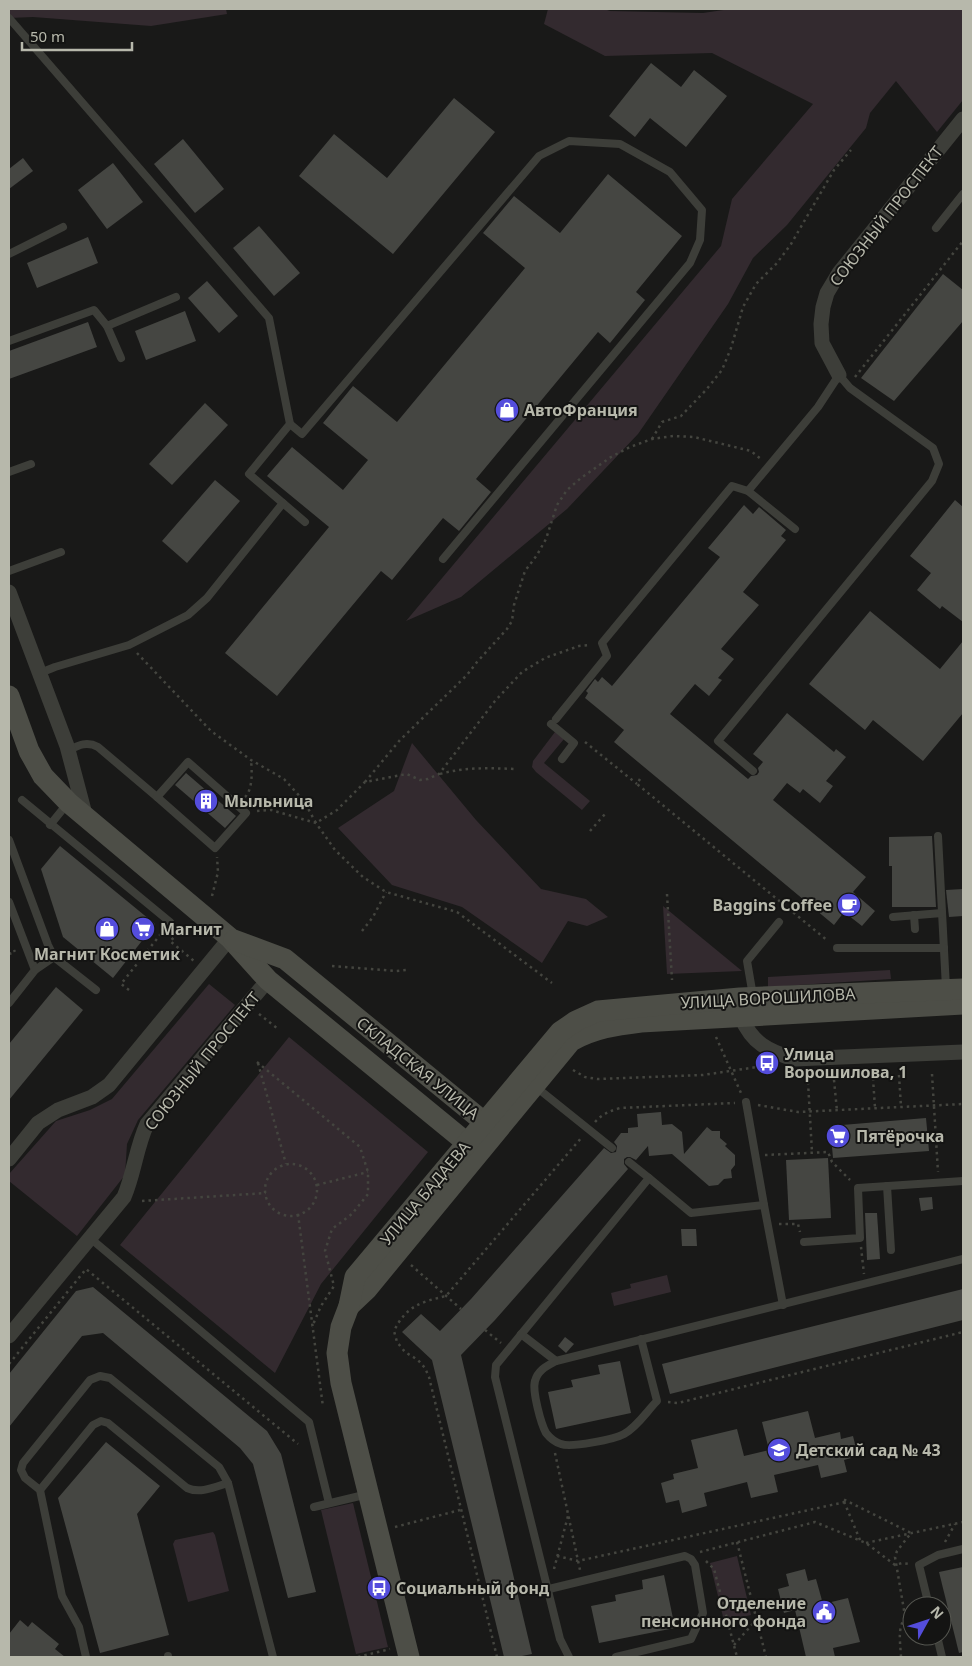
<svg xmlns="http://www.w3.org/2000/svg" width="972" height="1666" font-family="'Noto Sans',sans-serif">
	<rect width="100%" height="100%" fill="#191918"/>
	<!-- green -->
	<g fill="#332a2f">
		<path d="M9,9H226L227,14L151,26L33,17L9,18Z"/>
		<path d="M548,9H604L610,11L703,13L730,9H963V100L937,132L896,81L870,113L866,128L787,225L753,258L728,304L638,434L567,509L461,597L406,621L721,246L732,199L813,104L712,53L605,56L544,24Z"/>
		<path d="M555,732L564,739L544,763L590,801L582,810L536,772L532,767L533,761Z"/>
		<path d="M412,743L476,820L541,889L586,899L608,917L587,926L568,921L542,963L462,907L392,885L338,828L394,791Z"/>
		<path d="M663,906L742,971L667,974Z"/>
		<path d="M890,970L891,979L768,987V977Z"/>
		<path d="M209,984L235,1005L138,1120L127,1144L125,1175L77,1236L9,1181V1174L56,1121L90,1110L112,1099Z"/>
		<path d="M289,1037L428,1152L321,1284L275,1373L120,1245Z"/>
		<path d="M667,1275L671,1292L614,1306L611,1293L631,1288L630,1284Z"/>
		<path d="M353,1503L388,1647L356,1654L321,1510Z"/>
		<path d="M213,1532L215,1535L229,1591L188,1602L173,1544L175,1540Z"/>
		<path d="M737,1556L751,1615L724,1621L710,1563Z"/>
	</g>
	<!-- building -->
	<g fill="#454642">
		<path d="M651,63L681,87L694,70L727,96L686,147L650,118L635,137L609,116Z"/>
		<path d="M454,98L495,132L393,254L299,176L334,134L387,178Z"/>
		<path d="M183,139L224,189L195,213L154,164Z"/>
		<path d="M23,158L33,171L9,189V169Z"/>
		<path d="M113,163L143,202L107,229L78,190Z"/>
		<path d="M608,174L682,236L636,292L645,300L610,343L598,332L476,479L491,492L459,531L443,518L392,580L381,571L277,696L225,653L329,527L267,476L292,447L343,490L368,460L323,423L353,386L397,422L525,268L483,233L514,196L560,233Z"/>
		<path d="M259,226L300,273L274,296L233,248Z"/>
		<path d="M88,237L98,263L37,288L27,263Z"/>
		<path d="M943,274L963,290V321L894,401L861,378Z"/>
		<path d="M207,281L238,316L219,333L188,298Z"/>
		<path d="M185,311L196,341L146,360L135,331Z"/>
		<path d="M88,322L97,347L9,379V351Z"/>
		<path d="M205,403L228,425L172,485L149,464Z"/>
		<path d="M215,480L240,501L187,563L162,541Z"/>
		<path d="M955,500L963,507V622L942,606L940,609L917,590L931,573L910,556Z"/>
		<path d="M744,505L753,514L759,507L786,530L781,536L786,540L743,592L759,605L721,649L734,659L718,678L722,680L709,696L695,684L670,714L748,779L751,776L757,775L759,772L758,768L763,762L753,754L787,713L834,752L836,749L846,757L826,781L833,786L820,803L803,789L800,793L787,783L773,800L866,877L853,892L875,911L862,926L844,912L834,925L614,742L624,730L585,698L588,693L586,691L595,679L598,682L602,677L612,686L720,557L708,548Z"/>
		<path d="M870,611L940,669L963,641V713L923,761L873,720L865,730L809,684Z"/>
		<path d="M186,773L236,816L225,828L175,785Z"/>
		<path d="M932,836L936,907H892V866H889V837Z"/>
		<path d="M60,846L155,924L113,978L63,937L41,869Z"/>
		<path d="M963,889V916L949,917L946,890Z"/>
		<path d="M56,987L83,1010L9,1100V1044Z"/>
		<path d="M661,1112L662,1125L672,1124L682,1132L684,1154L707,1127L712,1131H720V1138L727,1144L725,1146L735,1155V1165L731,1170L732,1178L724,1179L718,1185L709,1186L672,1154L649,1156L648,1146L636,1160L630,1157H627L624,1159V1164L628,1169L495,1320L461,1355L532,1654L517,1657H504L432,1360L402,1332L421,1314L440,1331L471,1299L604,1148L611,1153L616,1152L617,1146L614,1142L621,1133H628V1128L638,1127L637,1114Z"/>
		<path d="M926,1118L929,1151L833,1158L830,1126Z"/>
		<path d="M828,1158L831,1218L789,1220L786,1160Z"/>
		<path d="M932,1197L933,1209L921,1211L919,1198Z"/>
		<path d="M865,1213H877L880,1259L867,1260Z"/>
		<path d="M681,1229H696L697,1246H682Z"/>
		<path d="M93,1287L267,1431L281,1454L316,1592L288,1598L253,1464L240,1448L103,1333L82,1336L9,1427V1374L76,1291Z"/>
		<path d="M963,1289V1320L670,1394L662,1364Z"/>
		<path d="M565,1337L574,1344L566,1353L558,1346Z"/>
		<path d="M620,1361L631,1413L556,1429L548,1392L573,1387L571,1380L600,1374L598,1365Z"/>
		<path d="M808,1411L815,1438L840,1432L841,1439L853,1436L858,1456L844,1460L847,1472L821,1478L818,1465L774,1475L778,1492L751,1498L747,1482L704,1493L707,1506L682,1513L679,1500L666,1503L661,1483L674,1479L673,1474L698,1468L691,1440L737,1429L744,1456L769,1450L762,1422Z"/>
		<path d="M106,1442L160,1486L137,1514L169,1635L100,1653L58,1498Z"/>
		<path d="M963,1567V1652L959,1653L939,1572Z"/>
		<path d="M805,1569L808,1581L816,1579L823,1604L848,1598L860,1642L833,1648L835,1657H806L795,1610L784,1613L778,1589L789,1586L786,1574Z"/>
		<path d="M664,1575L675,1628L599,1643L591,1606L616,1601L615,1595L643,1589L642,1580Z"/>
		<path d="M20,1620L28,1627L32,1622L59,1644L55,1649L65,1657H9V1634Z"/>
	</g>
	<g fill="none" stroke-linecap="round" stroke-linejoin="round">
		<!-- path -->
		<g stroke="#44453f" stroke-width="2.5" stroke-dasharray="2.5 4" stroke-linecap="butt">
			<path d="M855,377L963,241"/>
			<path d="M652,439L662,422L681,416L706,390L722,370L731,348L743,307L756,284L777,263L791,244L834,170L851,150"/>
			<path d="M137,653L211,731L251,760L284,779L304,801L316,823L337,810L365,782L407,774L420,780L428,779L439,774L495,701L522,672L545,658L579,646L591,645"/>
			<path d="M585,742L637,784"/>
			<path d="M440,774C465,767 489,768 515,769"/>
			<path d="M640,779L637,784L828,941"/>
			<path d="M365,782L400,740L467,675L477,662L507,629L512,621L514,605L525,571L537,555L546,539L557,505L567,490L581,478L611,457L630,447L652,439L673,436L694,437L751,451L762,460"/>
			<path d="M245,797C253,789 252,771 251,760"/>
			<path d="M257,811L271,810L316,823L335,850L363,877L386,892L457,912L552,983"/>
			<path d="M590,831L605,814"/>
			<path d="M667,894L672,980"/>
			<path d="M212,896L218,872L217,857"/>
			<path d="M188,925L170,941L194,961"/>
			<path d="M362,931L373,917L386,892"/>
			<path d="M9,954L15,952L14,950"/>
			<path d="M332,966L396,971L406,970"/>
			<path d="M129,990L121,984L164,930"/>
			<path d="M259,1014L278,1029"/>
			<path d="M716,1037L741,1093"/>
			<path d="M257,1062L360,1147L368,1172V1194L352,1214L332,1229L325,1251L334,1286L321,1306L312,1327"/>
			<path d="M258,1063L286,1164"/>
			<path d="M573,1070L585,1077L597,1079L703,1075L757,1067"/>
			<path d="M932,1074L938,1172"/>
			<path d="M899,1075L901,1107"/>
			<path d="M873,1078L875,1108"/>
			<path d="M834,1080L837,1111"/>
			<path d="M808,1082L812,1152"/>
			<path d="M758,1105L798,1112L963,1104"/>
			<path d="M595,1122C602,1114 610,1111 620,1108L735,1103"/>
			<path d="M765,1155L828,1152L832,1162L850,1180"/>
			<circle cx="291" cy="1190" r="26"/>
			<path d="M317,1185L368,1172"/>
			<path d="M142,1201L266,1193"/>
			<path d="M298,1214L323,1407"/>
			<path d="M779,1224H798L800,1232"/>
			<path d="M861,1247L864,1274"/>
			<path d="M411,1265L461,1309"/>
			<path d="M485,1330L501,1343"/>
			<path d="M9,1364L86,1269L298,1444"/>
			<path d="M668,1402L678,1403L963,1332"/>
			<path d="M555,1453L580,1570"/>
			<path d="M395,1527L460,1510"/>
			<path d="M860,1540L843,1499L911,1533L897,1551L895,1557L905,1616"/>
			<path d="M737,1542L766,1657"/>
			<path d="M945,1542L955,1524"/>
			<path d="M866,1543L963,1522"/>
			<path d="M700,1552L815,1522L866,1543L895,1565L902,1563L909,1564"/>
			<path d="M557,1556L578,1561L845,1502"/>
			<path d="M706,1561L714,1569L737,1657"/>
			<path d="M554,1569L568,1516"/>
			<path d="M734,1645L756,1620"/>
			<path d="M358,1657L390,1649"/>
			<path d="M497,1657L429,1377L425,1368L418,1360L405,1352L397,1342L394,1331C406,1306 421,1302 446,1296L582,1137"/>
			<path d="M901,1657C900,1637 896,1624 912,1609"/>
		</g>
		<!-- lane -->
		<g stroke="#3d3e39" stroke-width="8">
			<path d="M9,18L269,318L290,424L249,474L305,522"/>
			<path d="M936,228L963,194"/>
			<path d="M9,254L63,227"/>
			<path d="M107,326L121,358"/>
			<path d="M9,341L94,310L107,326L176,297"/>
			<path d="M290,424L302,434L539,156L569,141L620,144L670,172L702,210L700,240L690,263L443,559"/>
			<path d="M9,472L31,464"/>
			<path d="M748,491L818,407L839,375L850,388L933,448L939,464L932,481L718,741L753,771"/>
			<path d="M9,571L61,552"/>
			<path d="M40,673L55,667L129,645L188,615L207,598L283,503"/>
			<path d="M556,719L607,656L602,643L732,486L748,491L795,529"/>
			<path d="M551,724L574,743L562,759"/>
			<path d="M69,750C79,745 87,741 98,747L157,797"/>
			<path d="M188,762L246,813L215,848L157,797Z"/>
			<path d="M22,800L170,922"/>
			<path d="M50,825L67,804"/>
			<path d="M938,836L946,988"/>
			<path d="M9,840L48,945L54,957L96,990"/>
			<path d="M9,902L35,970L9,1003"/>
			<path d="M914,915L915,929"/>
			<path d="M893,917L942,913"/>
			<path d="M837,948H944"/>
			<path d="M35,970L54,957"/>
			<path d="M753,996L747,961L779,922"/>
			<path d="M536,1087L612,1148"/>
			<path d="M649,1178L691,1213L764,1205L746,1102"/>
			<path d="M887,1186L891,1250"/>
			<path d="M764,1205L783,1305"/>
			<path d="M90,1238L309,1422L329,1503"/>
			<path d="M804,1242L860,1238L858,1188L963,1181"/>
			<path d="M521,1334L556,1361L963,1259"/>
			<path d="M556,1361C547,1366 538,1370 535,1381C532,1391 541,1424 546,1433C550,1438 554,1442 561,1444C571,1448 615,1439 624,1434C637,1427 647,1411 657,1401L641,1339"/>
			<path d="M40,1490L93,1425L101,1421L108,1423L187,1488C200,1494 215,1487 228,1483"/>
			<path d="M314,1507L368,1494"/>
			<path d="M549,1589L685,1556L691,1559L695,1565L703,1613L691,1639L616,1657"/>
			<path d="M929,1606L919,1565L938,1555L963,1549"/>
			<path d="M937,1636L942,1657"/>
			<path d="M168,1656V1657"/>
			<path d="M86,1657L79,1627L62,1596L40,1490L25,1478L21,1470L23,1463L90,1380L100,1376L110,1378L219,1467L228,1483L273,1657"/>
			<path d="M569,1657L560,1639L495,1377L496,1365L649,1178L629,1162"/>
		</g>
		<!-- street -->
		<g stroke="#3d3e39" stroke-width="15">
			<path d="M839,375L822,343L821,324L823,307L827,293L839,273L963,119"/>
			<path d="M9,592L67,746L86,818"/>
			<path d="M741,1017C752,1043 768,1051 794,1059L963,1052"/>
			<path d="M9,1159L38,1123L58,1110L92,1097L109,1085L230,938"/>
			<path d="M9,1336L124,1197C134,1174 136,1148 147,1124L268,980"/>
		</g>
		<!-- secondary -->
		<g stroke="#4d4e47" stroke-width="21">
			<path d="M9,696L29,751L43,776L69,803L230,938L268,980L467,1143L481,1141"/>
			<path d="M234,940L285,959L484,1122L489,1134"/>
			<path d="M349,1306L367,1289L571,1041C594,1028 616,1025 641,1022L963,1004"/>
			<path d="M409,1657L341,1383L337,1353L341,1327L349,1306L355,1277L560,1032L576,1021L598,1011L740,998L963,989"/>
		</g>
	</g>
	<!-- icons -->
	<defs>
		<g id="shop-disc" transform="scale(1.25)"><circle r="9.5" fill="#544ddc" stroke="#141413"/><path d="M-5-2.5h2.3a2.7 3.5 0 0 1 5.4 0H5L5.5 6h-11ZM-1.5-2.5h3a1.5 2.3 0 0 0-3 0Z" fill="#fff"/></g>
		<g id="building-disc" transform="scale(1.25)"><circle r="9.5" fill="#544ddc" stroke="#141413"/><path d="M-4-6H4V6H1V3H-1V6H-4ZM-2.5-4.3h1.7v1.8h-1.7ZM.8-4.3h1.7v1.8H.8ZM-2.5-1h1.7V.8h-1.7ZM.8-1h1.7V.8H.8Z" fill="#fff"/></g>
		<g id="cafe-disc" transform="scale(1.25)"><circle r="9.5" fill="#544ddc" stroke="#141413"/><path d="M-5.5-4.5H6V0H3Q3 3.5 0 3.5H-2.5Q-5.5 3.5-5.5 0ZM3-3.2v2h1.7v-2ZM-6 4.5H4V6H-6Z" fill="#fff"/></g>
		<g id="supermarket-disc" transform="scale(1.25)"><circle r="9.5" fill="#544ddc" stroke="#141413"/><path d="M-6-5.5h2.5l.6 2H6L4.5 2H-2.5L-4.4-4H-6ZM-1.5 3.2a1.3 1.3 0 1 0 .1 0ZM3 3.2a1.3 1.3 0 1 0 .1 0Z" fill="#fff"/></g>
		<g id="bus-disc" transform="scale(1.25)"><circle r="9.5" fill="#544ddc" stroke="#141413"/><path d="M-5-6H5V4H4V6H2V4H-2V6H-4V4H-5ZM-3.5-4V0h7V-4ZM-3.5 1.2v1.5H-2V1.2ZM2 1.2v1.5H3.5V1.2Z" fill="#fff"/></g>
		<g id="school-disc" transform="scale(1.25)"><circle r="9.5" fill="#544ddc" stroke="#141413"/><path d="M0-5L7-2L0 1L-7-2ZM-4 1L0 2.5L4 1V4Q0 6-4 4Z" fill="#fff"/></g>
		<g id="civic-disc" transform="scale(1.25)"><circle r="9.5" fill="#544ddc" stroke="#141413"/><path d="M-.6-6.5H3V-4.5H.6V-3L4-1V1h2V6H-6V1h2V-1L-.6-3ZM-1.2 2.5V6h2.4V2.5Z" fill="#fff"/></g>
	</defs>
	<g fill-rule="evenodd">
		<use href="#shop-disc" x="507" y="410"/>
		<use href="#building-disc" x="206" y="801"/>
		<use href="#cafe-disc" x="849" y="905"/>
		<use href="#shop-disc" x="107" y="929"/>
		<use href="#supermarket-disc" x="143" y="929"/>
		<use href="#bus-disc" x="767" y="1063"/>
		<use href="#supermarket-disc" x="838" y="1136"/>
		<use href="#school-disc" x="779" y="1450"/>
		<use href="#bus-disc" x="379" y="1588"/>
		<use href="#civic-disc" x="824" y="1612"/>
	</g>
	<g text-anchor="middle" stroke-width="4" stroke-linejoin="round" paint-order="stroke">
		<!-- street labels -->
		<g font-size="16" fill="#b7b8ab" stroke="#141413">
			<text transform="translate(886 216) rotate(-52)" y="6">СОЮЗНЫЙ ПРОСПЕКТ</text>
			<text transform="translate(768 998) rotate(-3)" y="6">УЛИЦА ВОРОШИЛОВА</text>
			<text transform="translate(202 1061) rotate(-51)" y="6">СОЮЗНЫЙ ПРОСПЕКТ</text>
			<text transform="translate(418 1068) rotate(39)" y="6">СКЛАДСКАЯ УЛИЦА</text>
			<text transform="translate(425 1193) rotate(-50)" y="6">УЛИЦА БАДАЕВА</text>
		</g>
		<!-- poi labels -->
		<g font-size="16" font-weight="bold" fill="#b7b8ab" stroke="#141413" text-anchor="start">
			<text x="524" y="416">АвтоФранция</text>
			<text x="224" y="807">Мыльница</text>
			<text x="832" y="911" text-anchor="end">Baggins Coffee</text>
			<text x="160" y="935">Магнит</text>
			<text x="107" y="960" text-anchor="middle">Магнит Косметик</text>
			<text x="784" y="1060">Улица<tspan x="784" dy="18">Ворошилова, 1</tspan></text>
			<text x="856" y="1142">Пятёрочка</text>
			<text x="796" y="1456">Детский сад № 43</text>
			<text x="396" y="1594">Социальный фонд</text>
			<text x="806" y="1609" text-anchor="end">Отделение<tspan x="806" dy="18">пенсионного фонда</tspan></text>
		</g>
	</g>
	<!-- border -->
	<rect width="972" height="1666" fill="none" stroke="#b7b8ab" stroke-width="20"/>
	<!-- north arrow -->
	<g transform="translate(927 1621) rotate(50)"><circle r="24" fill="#141413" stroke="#555650"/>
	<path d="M0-4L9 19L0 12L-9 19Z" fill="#544ddc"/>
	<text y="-8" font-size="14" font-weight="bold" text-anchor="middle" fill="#b7b8ab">N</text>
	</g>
	<!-- scale -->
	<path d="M22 42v8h110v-8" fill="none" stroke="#b7b8ab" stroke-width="2.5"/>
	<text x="30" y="42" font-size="15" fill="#b7b8ab" stroke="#141413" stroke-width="4" paint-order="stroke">50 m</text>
</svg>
